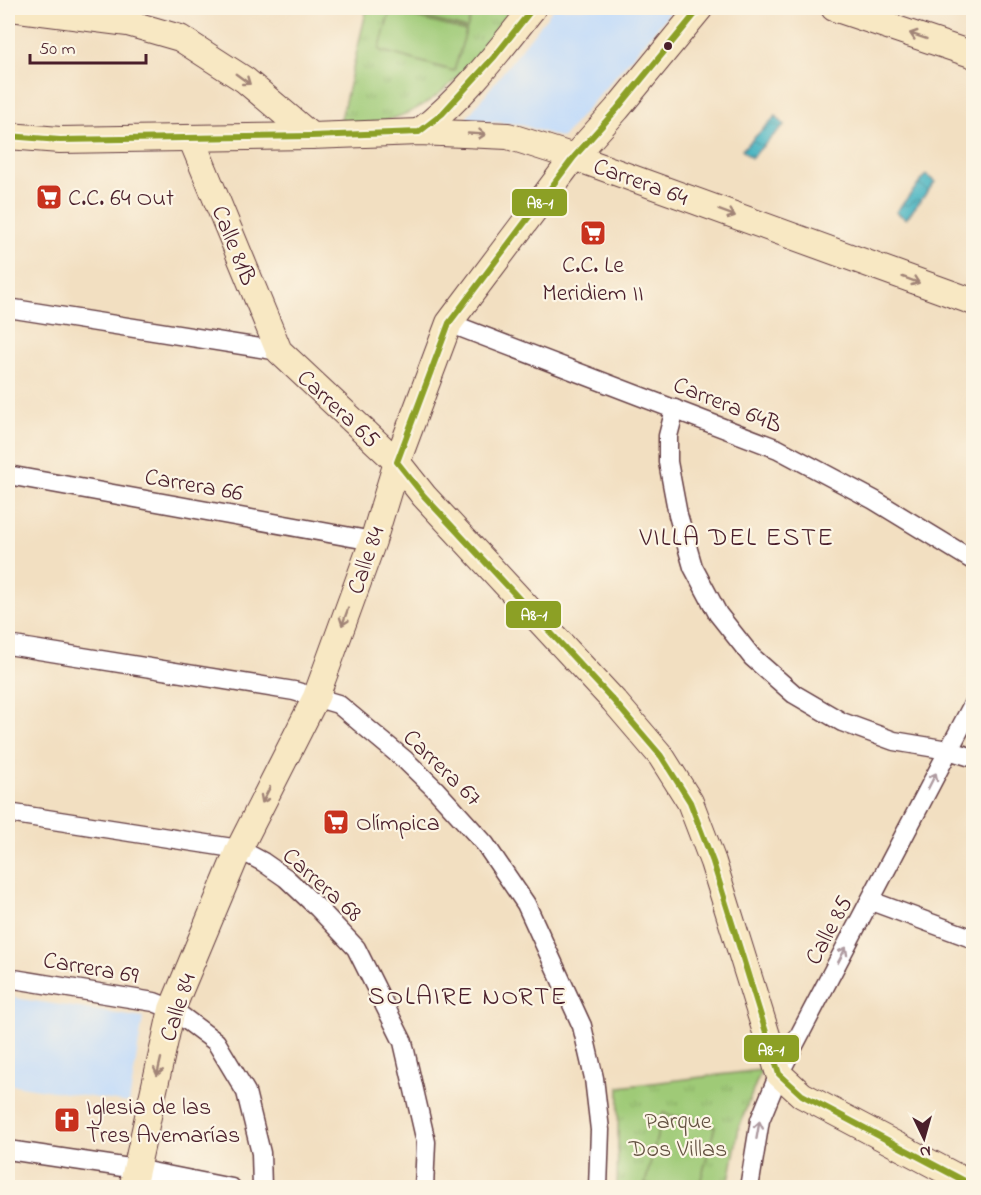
<svg xmlns="http://www.w3.org/2000/svg" width="981" height="1195" font-family="'Indie Flower',sans-serif">
	<defs>
		<pattern id="grass-tufts" width="24" height="20" patternUnits="userSpaceOnUse" patternTransform="scale(1.5)"><rect width="24" height="20" fill="#9fca77"/><path d="M3 7l-1-3M5 7V3M7 7l1-3M15 17l-1-3M17 17v-4M19 17l1-3" fill="none" stroke="#8aad67"/></pattern>
		<pattern id="water-waves" width="16" height="10" patternUnits="userSpaceOnUse" patternTransform="scale(1.5)"><rect width="16" height="10" fill="#45b3c1"/><path d="M0 5q4-4 8 0t8 0" fill="none" stroke="#3c919d"/></pattern>
	</defs>
	<rect width="100%" height="100%" fill="#fcf5e5"/>
	<filter id="ink" filterUnits="userSpaceOnUse"><feTurbulence type="fractalNoise" baseFrequency=".0167" numOctaves="2"/><feDisplacementMap in="SourceGraphic" scale="12" xChannelSelector="R" yChannelSelector="G"/><feConvolveMatrix kernelMatrix="1 2 1 2 8 2 1 2 1" color-interpolation-filters="sRGB"/></filter>
	<filter id="wash" filterUnits="userSpaceOnUse"><feTurbulence type="fractalNoise" baseFrequency=".008" numOctaves="4" result="noise"/><feDisplacementMap in="SourceGraphic" scale="24" xChannelSelector="R" yChannelSelector="G"/><feGaussianBlur stdDeviation="1.35" result="paint"/><feColorMatrix in="noise" values="0 0 0 0 0 0 0 0 0 0 0 0 0 0 0 0 0 1.4 0 .05"/><feComposite in="paint" operator="in"/></filter>
	<g filter="url(#wash)">
		<rect width="100%" height="100%" fill="#f2dfc1"/>
		<!-- built -->
		<g fill="#c6ddf8">
			<path d="M554,8H674L562,138L519,124L465,120Z"/>
			<path d="M8,997L143,1018L129,1103L8,1084Z"/>
		</g>
		<!-- grass -->
		<g fill="url(#grass-tufts)" stroke="#747451" stroke-width="1.5">
			<path d="M367,8H517C482,49 449,101 394,118C377,124 357,124 339,127Z"/>
			<path d="M761,1070L739,1127L728,1187L617,1188L619,1087Z"/>
		</g>
		<!-- garden -->
		<g fill="#9fca77" stroke="#747451" stroke-width="1.5">
			<path d="M390,8H473L467,29Z"/>
			<path d="M390,11L466,31L454,71L379,50Z"/>
			<path d="M663,1113L715,1126L699,1187H659L645,1184Z"/>
		</g>
		<!-- water -->
		<g fill="url(#water-waves)" stroke="#486976" stroke-width="1.5">
			<path d="M776,116L784,125L751,158L742,150Z"/>
			<path d="M926,175L935,182L906,219L896,212Z"/>
		</g>
	</g>
	<g filter="url(#ink)">
		<g fill="none" stroke-linecap="round" stroke-linejoin="round">
			<!-- street casing -->
			<g stroke="#633c42" stroke-width="21">
				<g id="street">
					<path d="M8,308L279,351"/>
					<path d="M449,323L778,449L874,500L974,561"/>
					<path d="M675,409L668,436V462L678,515L693,567L718,614L752,657L794,694L842,722L894,741L948,750L974,758"/>
					<path d="M8,475L373,541"/>
					<path d="M8,645L294,691L338,704L405,760L436,790L485,844L526,904L582,1026L594,1078L600,1130L598,1188"/>
					<path d="M8,813L239,849L263,862L286,878L318,908L356,948L403,1042L426,1142L424,1188"/>
					<path d="M871,901L974,939"/>
					<path d="M8,978L154,1002L172,1009L216,1042L246,1092L261,1153L262,1188"/>
					<path d="M8,1150L136,1169L232,1188"/>
					<path d="M749,1188L760,1120L779,1074L974,702"/>
				</g>
			</g>
			<!-- secondary casing -->
			<g stroke="#633c42" stroke-width="28">
				<g id="secondary">
					<path d="M11,8L128,23L180,38L245,80L311,136"/>
					<path d="M834,8L974,55"/>
					<path d="M419,132C464,97 498,52 533,8"/>
					<path d="M8,136L60,140L311,136L419,132L508,136L574,157L974,302"/>
					<path d="M191,138L279,351L397,462L424,496L614,701L661,756L690,802L713,862L779,1074L802,1095L974,1186"/>
					<path d="M132,1188L172,1009L239,849L316,697L373,541L397,462L449,323L574,157L617,109L700,8"/>
				</g>
			</g>
			<!-- street -->
			<use href="#street" stroke="#fff" stroke-width="18"/>
			<!-- secondary -->
			<use href="#secondary" stroke="#f8e8c3" stroke-width="26"/>
			<!-- bus-1 casing -->
			<g stroke="#fcf5e5" stroke-width="10">
				<g id="bus-1">
					<path d="M700,8L617,109L574,157L449,323L397,462L424,496L614,701L661,756L690,802L713,862L779,1074L802,1095L974,1186"/>
					<path d="M8,136L60,140L311,136L419,132L442,114L495,56L533,8"/>
				</g>
			</g>
			<!-- bus-1 -->
			<use href="#bus-1" stroke="#8ca025" stroke-width="6"/>
		</g>
		<!-- one-way arrows -->
		<defs><path id="oneway-shaft" d="M-6 0H5M1.5-3L5.5 0L1.5 3" fill="none" stroke-width="1.6" stroke-linecap="round" stroke-linejoin="round" transform="scale(1.5)"/></defs>
		<g stroke="#a18477">
			<use href="#oneway-shaft" transform="translate(918 36) rotate(-161)"/>
			<use href="#oneway-shaft" transform="translate(243 79) rotate(36)"/>
			<use href="#oneway-shaft" transform="translate(477 134) rotate(3)"/>
			<use href="#oneway-shaft" transform="translate(727 213) rotate(20)"/>
			<use href="#oneway-shaft" transform="translate(911 280) rotate(20)"/>
			<use href="#oneway-shaft" transform="translate(345 617) rotate(110)"/>
			<use href="#oneway-shaft" transform="translate(266 795) rotate(117)"/>
			<use href="#oneway-shaft" transform="translate(159 1067) rotate(103)"/>
		</g>
		<g stroke="#ae9aa0">
			<use href="#oneway-shaft" transform="translate(932 781) rotate(-63)"/>
			<use href="#oneway-shaft" transform="translate(842 955) rotate(-62)"/>
			<use href="#oneway-shaft" transform="translate(758 1130) rotate(-80)"/>
		</g>
	</g>
	<!-- icons -->
	<defs>
		<g id="supermarket-square" transform="scale(1.35)"><rect x="-9" y="-9" width="18" height="18" rx="4" fill="#c8321e" stroke="#fcf5e5"/><path d="M-6-5.5h2.5l.6 2H6L4.5 2H-2.5L-4.4-4H-6ZM-1.5 3.2a1.3 1.3 0 1 0 .1 0ZM3 3.2a1.3 1.3 0 1 0 .1 0Z" fill="#fff"/></g>
		<g id="church-square" transform="scale(1.35)"><rect x="-9" y="-9" width="18" height="18" rx="4" fill="#c8321e" stroke="#fcf5e5"/><path d="M-1.2-6h2.4v3.5h3.3v2.4h-3.3V6h-2.4V-.1h-3.3v-2.4h3.3Z" fill="#fff"/></g>
	</defs>
	<g fill-rule="evenodd">
		<use href="#supermarket-square" x="49" y="197"/>
		<use href="#supermarket-square" x="593" y="233"/>
		<use href="#supermarket-square" x="336" y="822"/>
		<use href="#church-square" x="67" y="1120"/>
	</g>
	<!-- markers -->
	<circle fill="#4a1f2b" stroke="#fcf5e5" stroke-width="2" cx="668" cy="46" r="5"/>
	<g text-anchor="middle" stroke-width="4.5" stroke-linejoin="round" paint-order="stroke">
		<!-- street labels -->
		<g font-size="24" fill="#4a1f2b" stroke="#fcf5e5">
			<text transform="translate(641 181) rotate(20)" y="8">Carrera 64</text>
			<text transform="translate(235 245) rotate(68)" y="8">Calle 81B</text>
			<text transform="translate(728 404) rotate(22)" y="8">Carrera 64B</text>
			<text transform="translate(339 408) rotate(43)" y="8">Carrera 65</text>
			<text transform="translate(194 484) rotate(10)" y="8">Carrera 66</text>
			<text transform="translate(365 560) rotate(-71)" y="8">Calle 84</text>
			<text transform="translate(443 767) rotate(44)" y="8">Carrera 67</text>
			<text transform="translate(323 884) rotate(42)" y="8">Carrera 68</text>
			<text transform="translate(828 930) rotate(-62)" y="8">Calle 85</text>
			<text transform="translate(91 967) rotate(10)" y="8">Carrera 69</text>
			<text transform="translate(177 1007) rotate(-72)" y="8">Calle 84</text>
		</g>
		<!-- poi labels -->
		<g font-size="24" fill="#4a1f2b" stroke="#fcf5e5" text-anchor="start">
			<text x="68" y="205">C.C. 64 Out</text>
			<text x="593" y="272" text-anchor="middle">C.C. Le<tspan x="593" dy="28">Meridiem II</tspan></text>
			<text x="356" y="830">Olímpica</text>
			<text x="86" y="1114">Iglesia de las<tspan x="86" dy="28">Tres Avemarías</tspan></text>
		</g>
		<!-- park labels -->
		<g font-size="24" fill="#645242" stroke="#fcf5e5">
			<text x="678" y="1128">Parque<tspan x="678" dy="28">Dos Villas</tspan></text>
		</g>
		<!-- neighbourhood labels -->
		<g font-size="26" letter-spacing="1.5" fill="#4a1f2b" stroke="#fcf5e5">
			<text x="737" y="545">VILLA DEL ESTE</text>
			<text x="468" y="1004">SOLAIRE NORTE</text>
		</g>
	</g>
	<g stroke="#fcf5e5" stroke-width="2">
		<rect x="511" y="188" width="57" height="29" rx="6" fill="#8ca025"/>
		<rect x="505" y="600" width="57" height="29" rx="6" fill="#8ca025"/>
		<rect x="743" y="1034" width="57" height="29" rx="6" fill="#8ca025"/>
	</g>
	<g font-size="16" text-anchor="middle" font-weight="bold" fill="#fff">
		<text x="540" y="208">A8-1</text>
		<text x="534" y="620">A8-1</text>
		<text x="771" y="1055">A8-1</text>
	</g>
	<!-- margin -->
	<rect width="981" height="1195" fill="none" stroke="#fcf5e5" stroke-width="30"/>
	<!-- north arrow -->
	<g transform="translate(924 1138) rotate(175)" stroke="#fcf5e5" stroke-width="4.5" paint-order="stroke">
	<path d="M0-4.5L10 22L0 15L-10 22Z" fill="#4a1f2b"/>
	<text y="-9" font-size="16" font-weight="bold" text-anchor="middle" fill="#4a1f2b">N</text>
	</g>
	<!-- scale -->
	<path d="M30 54v9h116v-9" fill="none" stroke="#4a1f2b" stroke-width="3"/>
	<text x="39" y="54" font-size="18" fill="#4a1f2b" stroke="#fcf5e5" stroke-width="4.5" paint-order="stroke">50 m</text>
</svg>
